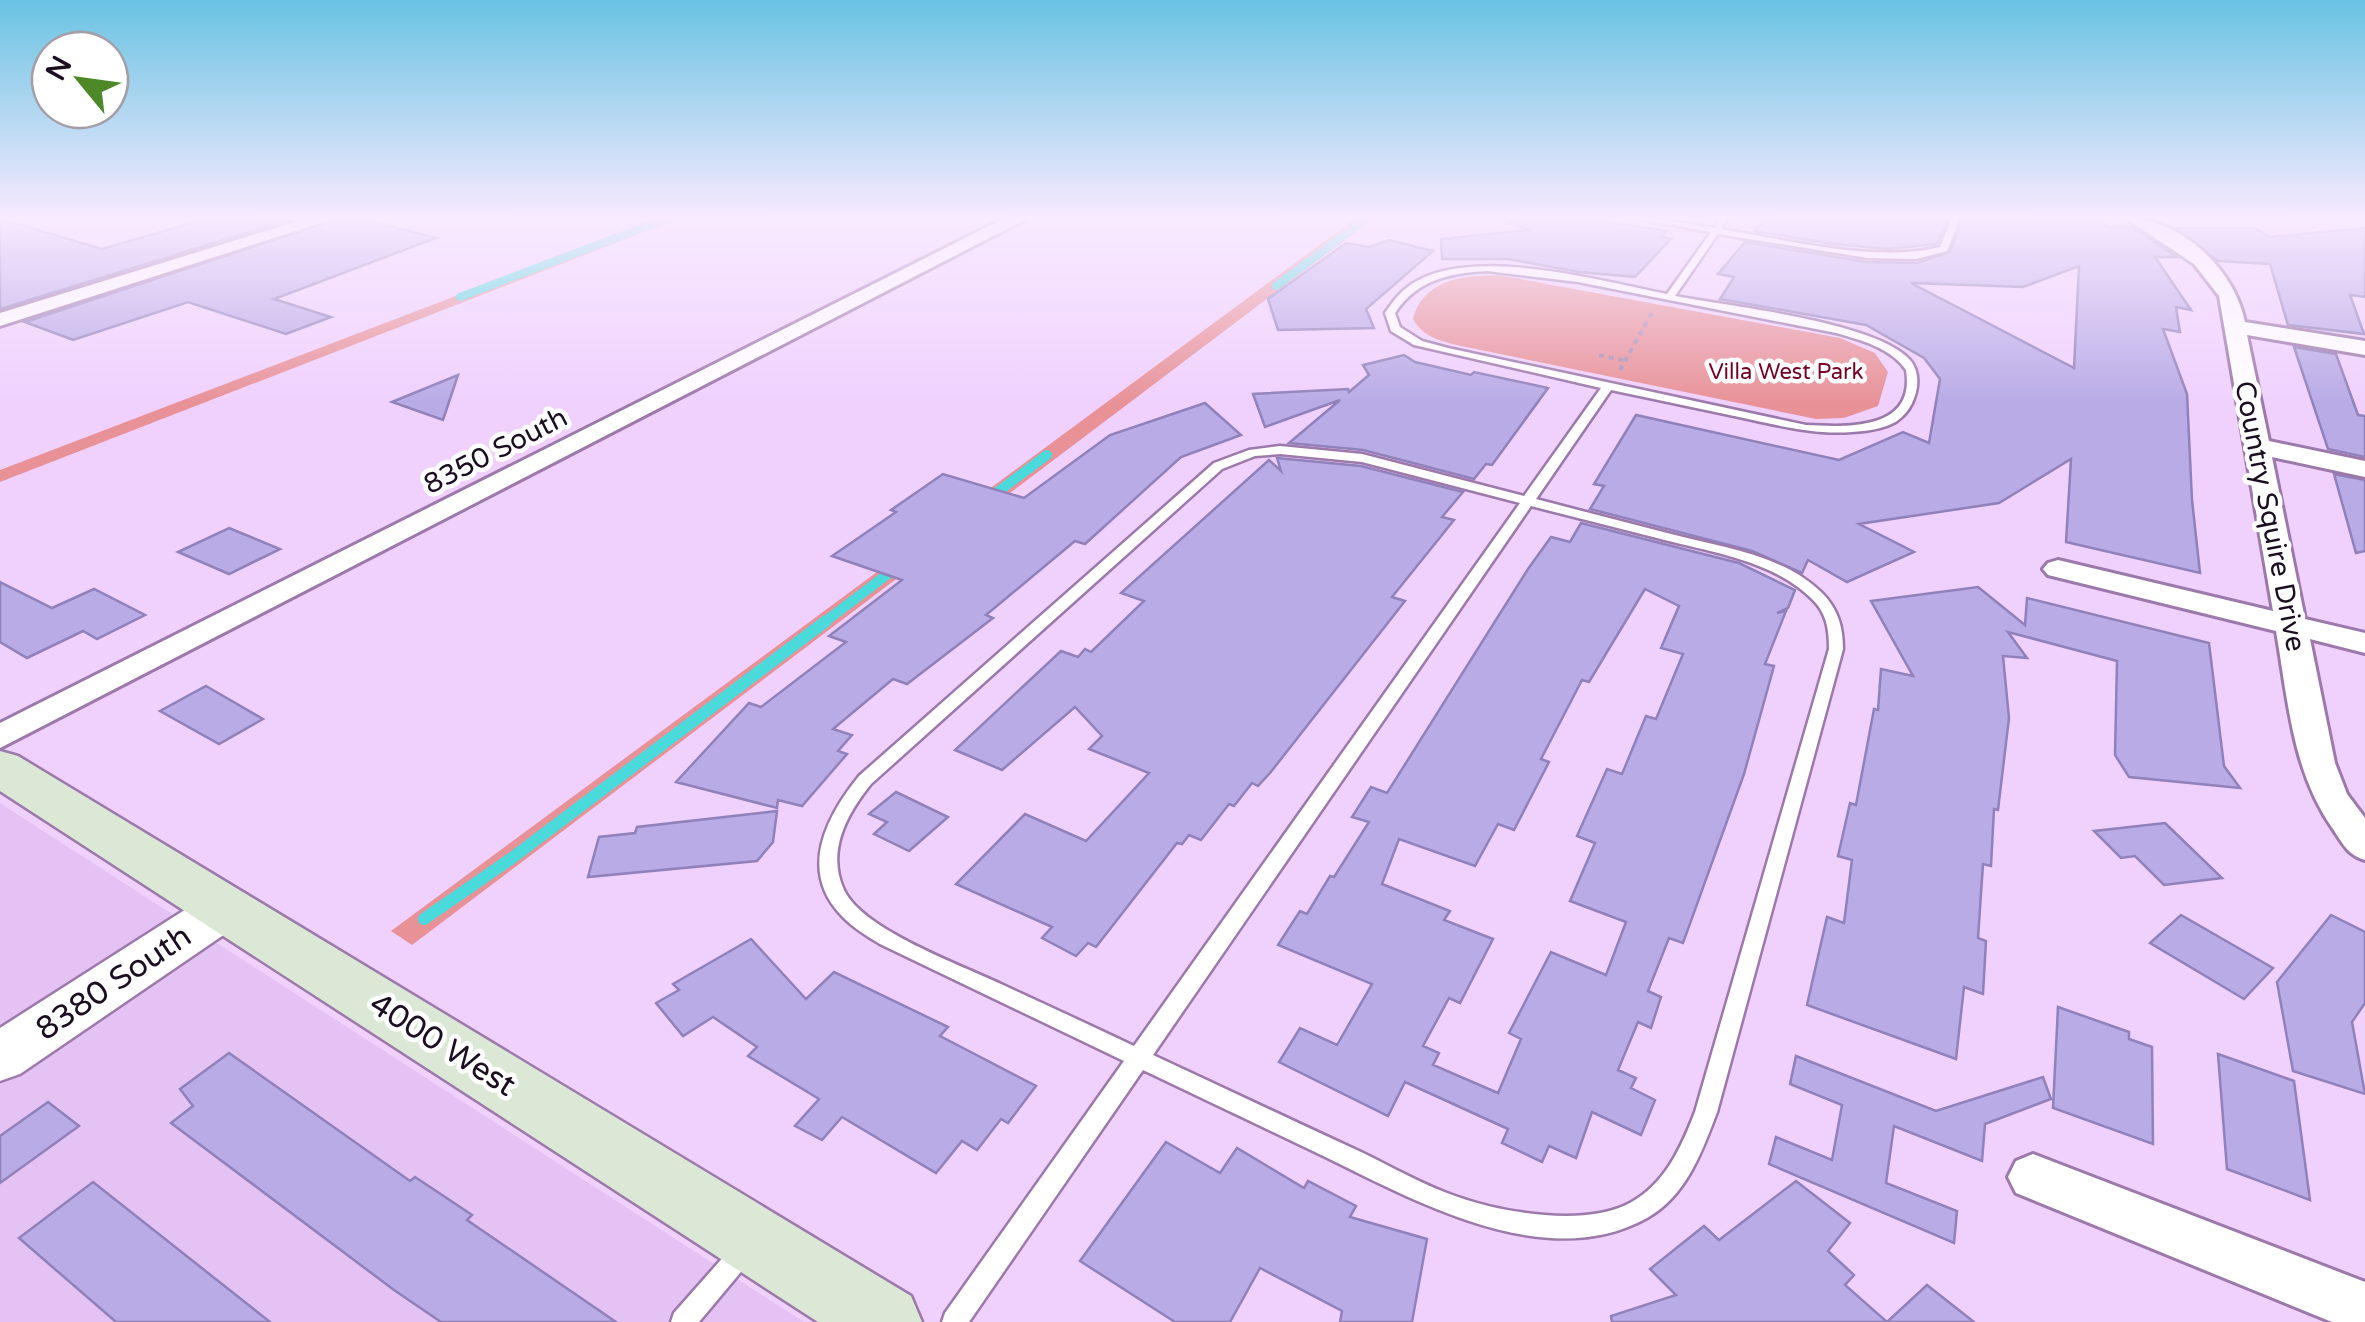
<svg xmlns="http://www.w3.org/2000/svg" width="2365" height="1322" font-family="'Varela Round',sans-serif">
	<rect width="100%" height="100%" fill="#f0d1fe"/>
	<!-- built -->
	<path fill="#e4c2f3" d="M0,803L804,1322H0Z"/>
	<!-- green -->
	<g fill="#e89298">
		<path d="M660,218H680L0,482V470Z"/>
		<path d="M1356,218H1374L412,945L391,931Z"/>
		<path d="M1504,276L1840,338L1875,353L1888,372L1878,406L1844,418L1816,419L1461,346C1441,341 1424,338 1413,319C1423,278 1469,274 1504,276Z"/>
	</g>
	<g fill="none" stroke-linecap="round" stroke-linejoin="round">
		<!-- stream-far2 -->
		<g stroke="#4adadb" stroke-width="8">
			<path d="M1276,286L1367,218"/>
			<path d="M460,297L668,218"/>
		</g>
		<!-- stream-far1 -->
		<g stroke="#4adadb" stroke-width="10">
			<path d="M988,499L1047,455"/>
			<path d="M822,624L897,567"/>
		</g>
		<!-- stream -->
		<path stroke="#4adadb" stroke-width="12" d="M424,919L512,858L826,621"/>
	</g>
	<!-- building -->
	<g fill="#b9abe6" stroke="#9081ba" stroke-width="2.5" fill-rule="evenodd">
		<path d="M209,218H295L0,309V219L102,249Z"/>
		<path d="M340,218H360L436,238L274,299L331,317L286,334L188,302L73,340L25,322Z"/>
		<path d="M1502,218H1584L1667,231L1661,237L1671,239L1635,277L1579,272L1508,259H1442L1441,239L1528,230Z"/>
		<path d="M1766,218H1948L1937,244L1888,249L1832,244L1755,231Z"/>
		<path d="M1963,218H2093L2109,227H2132L2177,257H2155L2191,310L2176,307L2180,332L2163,329L2187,394L2192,500L2200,573L2066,542L2071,459L1999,503L1859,524L1914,552L1847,582L1808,560L1802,573L1752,551L1590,509L1604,486L1594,484L1636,415L1839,460L1903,432L1929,443L1940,379L1924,358L1866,325L1720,299L1734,277L1718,274L1745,242L1867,262L1917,263L1950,252ZM2079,266L2074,368L1911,283L2023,287Z"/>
		<path d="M2175,228H2254L2270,237L2365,228V297L2350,295L2364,334L2288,325L2270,264L2218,261Z"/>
		<path d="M1389,240L1433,251L1366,309L1374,328L1278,330L1268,299L1346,243L1369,247Z"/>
		<path d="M2294,347L2336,354L2358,415L2365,416V457L2328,449Z"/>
		<path d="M1404,355L1415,362L1471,375L1474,372L1548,388L1492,465L1486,464L1474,479L1363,450L1289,443L1340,400L1265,427L1253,394L1348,389L1349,392L1369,375L1363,365Z"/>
		<path d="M458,375L443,420L392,402Z"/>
		<path d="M1205,403L1241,435L1181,457L1085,544L1075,541L986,615L993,618L907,684L893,679L833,729L852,735L838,751L847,754L802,806L778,800L777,808L676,782L749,703L761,707L846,642L829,636L902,580L832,556L896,512L891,510L943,474L1024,498L1110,435Z"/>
		<path d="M1277,458L1361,466L1463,492L1442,517L1454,520L1392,597L1405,601L1270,773L1258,786L1252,783L1234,806L1229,804L1201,840L1189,835L1182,844L1177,843L1096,947L1088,943L1076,956L1042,938L1052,927L956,884L1025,814L1086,841L1149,773L1089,749L1102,736L1075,707L1002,770L955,750L1061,651L1078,657L1085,649L1091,652L1144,601L1121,593L1269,460L1281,471Z"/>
		<path d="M2334,474L2365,480V551L2356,553Z"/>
		<path d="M1581,523L1739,563L1795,590L1788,608L1777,613L1786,611L1765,664L1774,666L1744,774L1683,943L1669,938L1648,991L1661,997L1651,1028L1638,1022L1618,1070L1636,1078L1631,1088L1655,1100L1641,1135L1592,1112L1576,1158L1549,1146L1542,1162L1502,1143L1508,1129L1405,1082L1388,1116L1279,1062L1300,1028L1337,1045L1372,984L1278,945L1300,911L1307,914L1330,876L1334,877L1369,822L1352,817L1371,787L1387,793L1528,569L1551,537L1570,542ZM1645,589L1679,606L1661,648L1683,654L1656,719L1646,716L1622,774L1607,769L1577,836L1595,843L1570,901L1626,922L1606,975L1551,952L1509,1033L1521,1039L1498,1093L1433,1065L1439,1053L1423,1046L1449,998L1460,1003L1493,939L1444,920L1450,911L1382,884L1399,839L1475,866L1498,824L1514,830L1549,762L1541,759L1582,680L1589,682Z"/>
		<path d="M229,528L280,549L229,574L178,552Z"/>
		<path d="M0,582L52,608L94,589L145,615L97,639L83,631L27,658L0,642Z"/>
		<path d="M1978,587L2025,625L2027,598L2209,643L2224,766L2240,788L2129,777L2115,755L2117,661L2008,632L2027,658L2003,656L2009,718L1998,810L1994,809L1991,866L1983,864L1978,938L1986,941L1983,994L1964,987L1956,1059L1807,1005L1827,917L1844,923L1852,860L1838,856L1850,803L1856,805L1874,709L1878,710L1881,669L1913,676L1871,601Z"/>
		<path d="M206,686L263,719L219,744L160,711Z"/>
		<path d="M896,792L948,817L909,851L874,834L887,822L869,814Z"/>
		<path d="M777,811L773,842L757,861L588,877L599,837L635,833L637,827Z"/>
		<path d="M2165,823L2222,878L2164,885L2135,856L2121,858L2094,831Z"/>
		<path d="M2181,915L2273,968L2244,999L2150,943Z"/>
		<path d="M2331,915L2365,932V1003L2352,1022L2365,1094L2293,1071L2277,982Z"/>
		<path d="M751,939L806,999L834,972L948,1027L940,1036L1036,1086L1008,1123L1001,1119L977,1150L962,1141L936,1173L842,1117L822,1140L795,1126L819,1099L748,1056L757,1047L713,1017L683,1036L656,1003L679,990L673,984Z"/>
		<path d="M2058,1007L2129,1032V1039L2152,1047L2153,1144L2053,1108Z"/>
		<path d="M229,1053L410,1181L415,1177L472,1215L467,1220L616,1322H441L394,1290L171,1123L193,1106L180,1089Z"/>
		<path d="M2218,1054L2294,1081L2310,1200L2227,1169Z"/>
		<path d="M1796,1056L1936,1111L2043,1077L2051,1099L1985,1124L1982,1161L1894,1126L1886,1183L1957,1211L1954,1243L1769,1164L1776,1137L1832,1160L1842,1105L1790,1084Z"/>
		<path d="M48,1102L79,1126L0,1183V1136Z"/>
		<path d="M1166,1142L1220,1173L1237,1148L1304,1188L1308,1181L1356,1206L1350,1217L1427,1239L1412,1322H1340L1342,1311L1260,1268L1230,1322H1175L1080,1261Z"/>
		<path d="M1796,1181L1850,1223L1828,1251L1854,1275L1845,1285L1887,1322H1612L1611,1316L1676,1295L1650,1269L1704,1226L1719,1240Z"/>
		<path d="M93,1182L270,1322H116L19,1238Z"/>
		<path d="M1927,1285L1974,1322H1887Z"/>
	</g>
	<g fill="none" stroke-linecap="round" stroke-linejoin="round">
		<!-- service casing -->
		<g stroke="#9c79ab" stroke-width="5">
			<g id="service">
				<path d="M1632,218H1653L1714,228L1721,218H1729L1721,229C1787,240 1876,263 1940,247L1952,218H1960L1947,251L1916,259L1868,258L1718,234L1675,296C1728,306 1877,322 1910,360C1925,378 1915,409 1897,421C1884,429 1867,431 1852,432C1814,435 1776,425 1739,417C1696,408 1654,399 1611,390L1536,499C1581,511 1626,522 1671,534C1721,547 1784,555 1822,593C1838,609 1843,627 1843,649L1717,1112C1702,1152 1686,1196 1647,1218C1543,1276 1409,1197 1315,1152C1258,1125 1200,1097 1143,1070L969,1322H942L945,1313L1124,1061L880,944C867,936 853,928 842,916C798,871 826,817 859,776L1214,463L1249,450L1280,446L1362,454L1524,496L1601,388L1414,345L1391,331L1385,313C1394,300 1403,288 1417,281C1479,247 1601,281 1667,294L1711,232ZM1487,271L1578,282L1836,333C1861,340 1891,348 1906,370C1916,431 1846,427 1806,425L1448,348L1422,341L1400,327L1395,313C1417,280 1449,273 1487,271ZM1280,454L1362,462L1520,503L1134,1046C1090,1025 1046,1005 1001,984C961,965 863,930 844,890C826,851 847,814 871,784L1222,469L1255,456ZM1531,506C1573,517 1615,527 1657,538C1709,552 1774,560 1813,600C1827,614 1829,630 1829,649L1695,1112C1681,1148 1665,1184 1630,1203C1585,1227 1504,1213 1458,1197C1425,1186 1392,1167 1361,1152C1291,1120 1222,1087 1153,1055Z"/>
				<path d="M742,1242L750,1245L754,1253L750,1261L699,1322H671L674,1313L734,1245Z"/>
			</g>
		</g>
		<!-- minor casing -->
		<g stroke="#9c79ab" stroke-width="6">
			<g id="minor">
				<path d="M308,218H336L0,326V313Z"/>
				<path d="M1005,218H1028L0,748V723Z"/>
				<path d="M2125,218C2181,218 2234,269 2245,322L2365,341V355L2247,335L2269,441L2365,461V477L2272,457L2305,619L2365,633V653L2310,639L2335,763L2347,794L2365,818V860C2348,855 2343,844 2333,829C2292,771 2288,700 2276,631L2048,575L2043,569L2048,563L2058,560L2273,611L2219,296L2194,264Z"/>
				<path d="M2033,1154L2365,1282V1322H2332L2016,1193L2008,1177L2016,1161Z"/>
			</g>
		</g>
		<!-- tertiary casing -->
		<g stroke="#9c79ab" stroke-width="5">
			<path id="tertiary" d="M226,889L244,895L251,908L244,921L20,1074L0,1081V1028L208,895Z"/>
		</g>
		<!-- secondary casing -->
		<g stroke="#9c79ab" stroke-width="5">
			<path id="secondary" d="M0,751L18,756L911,1296L922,1322H818L0,791Z"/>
		</g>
		<!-- path -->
		<g stroke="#a990b5" stroke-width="4" stroke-dasharray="5 5" stroke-linecap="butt">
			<path d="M1599,355L1626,361"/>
			<path d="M1620,370L1653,311"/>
		</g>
		<!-- service -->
		<use href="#service" fill="#fff" fill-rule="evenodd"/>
		<!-- minor -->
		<use href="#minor" fill="#fff" fill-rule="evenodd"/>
		<!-- tertiary -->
		<use href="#tertiary" fill="#fff" fill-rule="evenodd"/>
		<!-- secondary -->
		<use href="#secondary" fill="#dce8d6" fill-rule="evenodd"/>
	</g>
	<!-- sky -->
	<linearGradient id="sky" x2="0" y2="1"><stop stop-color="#69c3e3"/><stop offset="0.54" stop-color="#f8eaff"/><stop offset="1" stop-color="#f8eaff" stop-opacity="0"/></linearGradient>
	<rect width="2365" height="403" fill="url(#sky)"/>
	<g text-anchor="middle" stroke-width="9" stroke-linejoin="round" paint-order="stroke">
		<!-- far-park labels -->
		<g font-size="22" fill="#750021" stroke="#fff">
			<text x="1786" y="379">Villa West Park</text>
		</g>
		<!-- street labels -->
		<g font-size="28" fill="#1b0e21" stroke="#fff">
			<text transform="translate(495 450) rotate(-27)" y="10">8350 South</text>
			<text transform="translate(2271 516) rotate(79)" y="10">Country Squire Drive</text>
		</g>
		<!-- near-street labels -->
		<g font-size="32" fill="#1b0e21" stroke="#fff">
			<text transform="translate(113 982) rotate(-34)" y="11">8380 South</text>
			<text transform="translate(443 1044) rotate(32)" y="11">4000 West</text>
		</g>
	</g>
	<!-- north arrow -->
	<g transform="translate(80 80) rotate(299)"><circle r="48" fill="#ffffff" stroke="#a49fa6" stroke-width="2.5"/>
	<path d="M0-8L18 38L0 25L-18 38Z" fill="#4d8927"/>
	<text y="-15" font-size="28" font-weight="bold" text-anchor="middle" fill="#1b0e21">N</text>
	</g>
</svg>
